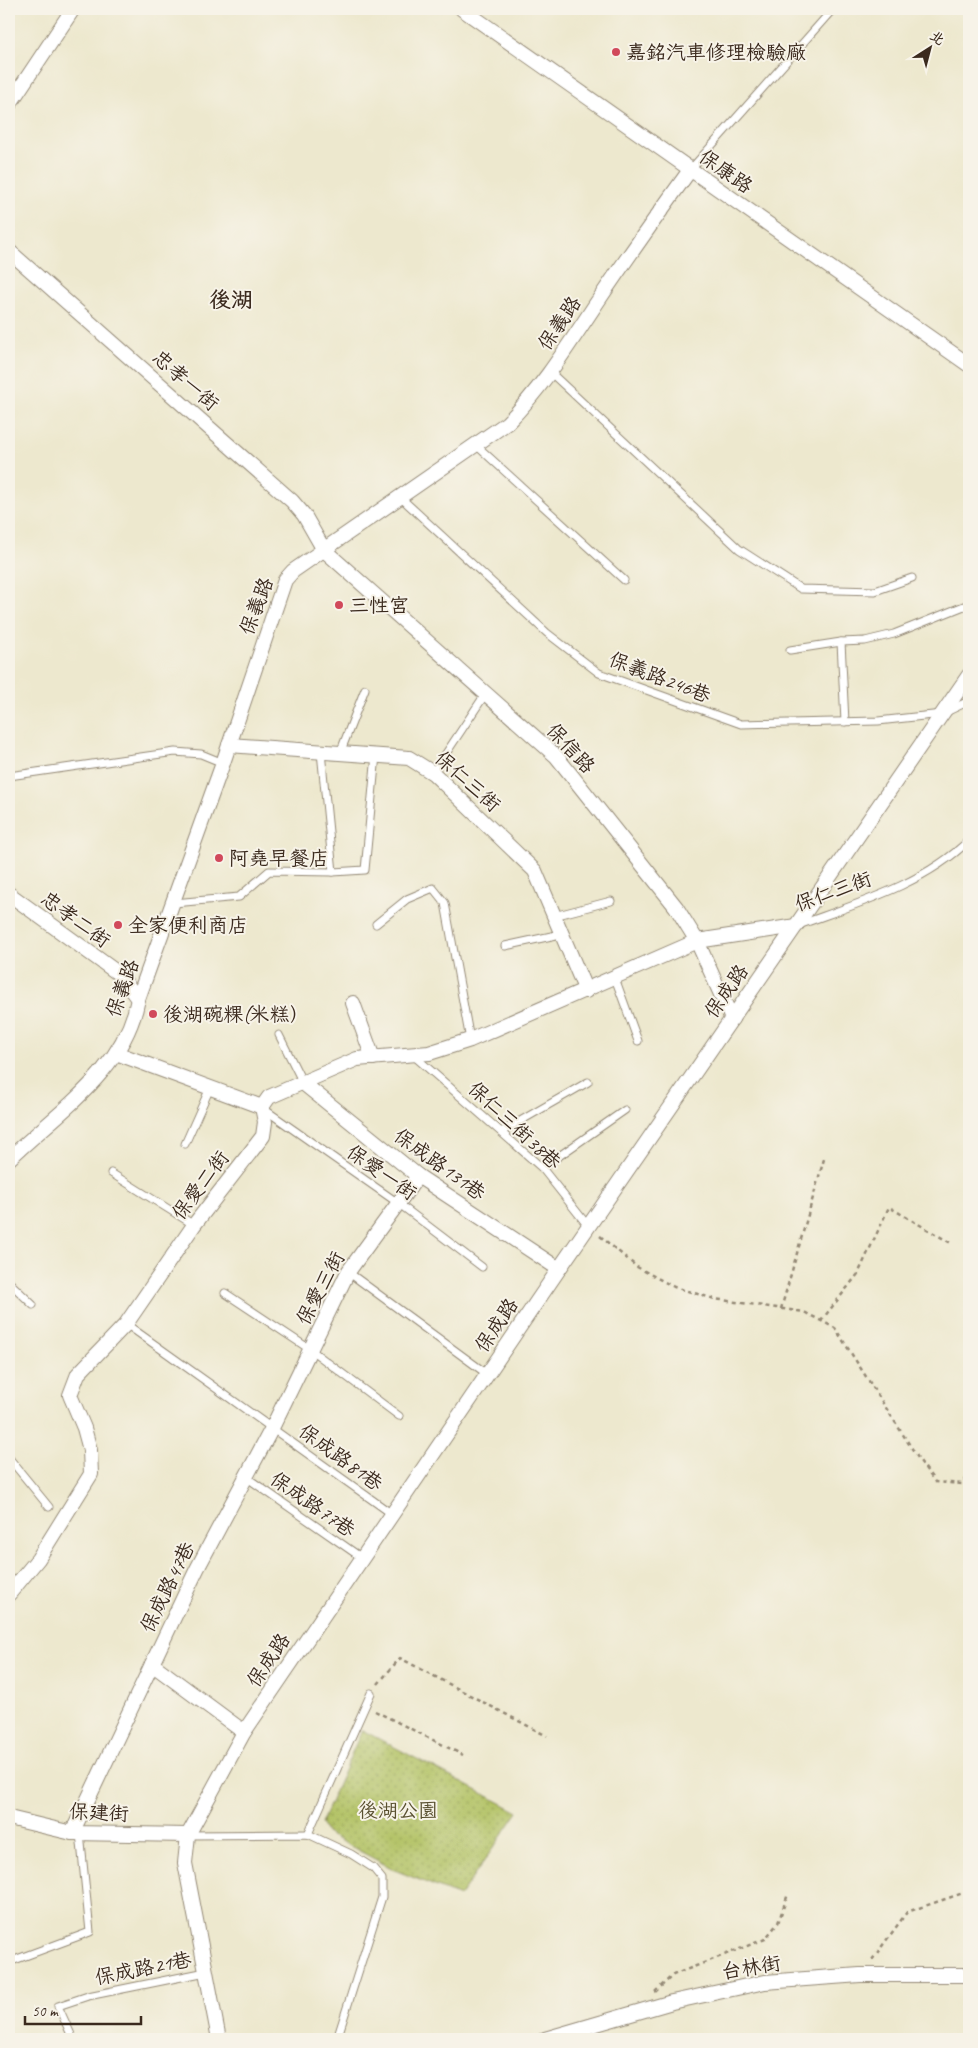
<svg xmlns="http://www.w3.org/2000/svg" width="978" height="2048" font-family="Caveat,'LXGW WenKai TC',sans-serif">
	<defs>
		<pattern id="park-dots" width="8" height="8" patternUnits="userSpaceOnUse" patternTransform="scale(1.25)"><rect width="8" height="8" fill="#b2c265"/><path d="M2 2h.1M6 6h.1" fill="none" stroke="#929e53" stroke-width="1.8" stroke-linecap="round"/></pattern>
	</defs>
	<rect width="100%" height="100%" fill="#f7f3e8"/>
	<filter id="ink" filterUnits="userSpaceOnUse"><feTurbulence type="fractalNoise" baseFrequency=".02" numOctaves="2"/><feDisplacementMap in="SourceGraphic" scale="10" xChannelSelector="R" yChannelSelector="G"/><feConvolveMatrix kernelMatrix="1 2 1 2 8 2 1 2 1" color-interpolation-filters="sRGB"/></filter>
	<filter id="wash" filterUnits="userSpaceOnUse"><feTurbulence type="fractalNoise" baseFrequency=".0096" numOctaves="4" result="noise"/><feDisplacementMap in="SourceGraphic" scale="20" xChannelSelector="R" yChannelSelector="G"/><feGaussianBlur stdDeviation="1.12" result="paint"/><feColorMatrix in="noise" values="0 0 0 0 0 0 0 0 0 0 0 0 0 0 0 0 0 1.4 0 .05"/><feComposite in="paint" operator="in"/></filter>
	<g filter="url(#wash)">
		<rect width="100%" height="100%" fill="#ede8ce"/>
		<!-- park -->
		<path fill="url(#park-dots)" stroke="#767642" d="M362,1730L518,1812L460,1896L397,1871L326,1833L321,1823Z"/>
	</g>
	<g filter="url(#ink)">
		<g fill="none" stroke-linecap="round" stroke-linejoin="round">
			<!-- lane casing -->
			<g stroke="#948976" stroke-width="9">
				<g id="lane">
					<path d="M690,170L833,9"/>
					<path d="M550,372L739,549L801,589L875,591L912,578"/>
					<path d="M476,445L624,580"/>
					<path d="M400,497L547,633L599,673L741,724L878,721L942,714L969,701"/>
					<path d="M841,642L845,722"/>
					<path d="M790,650L841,642L865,641L894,634L969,604"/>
					<path d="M321,752L333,872"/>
					<path d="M340,753L365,689"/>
					<path d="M433,773L486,693"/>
					<path d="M9,776L175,752L201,754L223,763"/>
					<path d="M174,903L239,897L269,871L333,872L365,870L376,755"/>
					<path d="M554,916L611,901"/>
					<path d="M376,924L407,899L433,888L445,903L470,1040"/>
					<path d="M799,925C856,904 925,884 969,840"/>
					<path d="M505,946L561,934"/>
					<path d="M615,978L638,1041"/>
					<path d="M279,1035L303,1083"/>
					<path d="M413,1055L542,1168L588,1226"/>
					<path d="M264,1109L398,1203L482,1267"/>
					<path d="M501,1132L588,1082"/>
					<path d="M185,1144L210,1088"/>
					<path d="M542,1168L625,1110"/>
					<path d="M111,1173L194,1225"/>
					<path d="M348,1272L487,1374"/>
					<path d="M9,1282L33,1305"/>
					<path d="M225,1293L311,1350L399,1416"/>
					<path d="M126,1324L392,1514"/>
					<path d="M9,1458L49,1507"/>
					<path d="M246,1477L362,1558"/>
					<path d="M308,1834L371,1693"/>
					<path d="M188,1835L308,1834L351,1854L373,1868L382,1879V1897L337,2039"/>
					<path d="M9,1962L90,1932L80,1833"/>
					<path d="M73,2039L58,2006L88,1996L206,1972"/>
				</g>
			</g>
			<!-- street casing -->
			<g stroke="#948976" stroke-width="16">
				<g id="street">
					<path d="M462,9L969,365"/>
					<path d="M9,105L73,9"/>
					<path d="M9,251L292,501L304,515L324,550L556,756L676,907L697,941L732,1019"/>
					<path d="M229,745L409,758L433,773L535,871L586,991"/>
					<path d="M9,894L119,974L138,999"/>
					<path d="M353,1003L373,1058"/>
					<path d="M116,1053L262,1107"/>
					<path d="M303,1083L418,1176L559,1269"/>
					<path d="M9,1159C58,1112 125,1070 138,999L223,763L285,580L293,571L507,423C544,386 571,341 600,298C629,255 659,213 690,170"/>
					<path d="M9,1594L38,1559L91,1474L90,1450L84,1428L70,1395L78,1374L126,1324L194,1225L263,1136L265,1122L262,1107L269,1097L357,1059L429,1053L470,1040L697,941L796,926"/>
					<path d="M152,1664L244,1732"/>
					<path d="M9,1818L72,1833L188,1835"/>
					<path d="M72,1833L197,1569L272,1428L348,1272L418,1176"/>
					<path d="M219,2039L185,1863L188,1835L244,1732L559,1269L969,675"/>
					<path d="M545,2039L672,2002L765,1982L860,1975H969"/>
				</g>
			</g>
			<!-- path -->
			<g stroke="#948976" stroke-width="2.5" stroke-dasharray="4 4" stroke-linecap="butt">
				<path d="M600,1236L637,1267L674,1287L715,1299L804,1312L835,1328L918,1458L935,1482L963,1484L969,1474"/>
				<path d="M781,1309L824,1159"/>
				<path d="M821,1321L858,1274L889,1207L951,1243"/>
				<path d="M378,1684L400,1658L547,1736"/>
				<path d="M375,1711L463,1755"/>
				<path d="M872,1960L907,1912L969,1891"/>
				<path d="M655,1992L673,1975L765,1939L778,1923L788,1894"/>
			</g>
			<!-- lane -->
			<use href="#lane" stroke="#fff" stroke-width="7"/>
			<!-- street -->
			<use href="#street" stroke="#fff" stroke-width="14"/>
		</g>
	</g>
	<!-- markers -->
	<g fill="#d1495b" stroke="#f7f3e8" stroke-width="2">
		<circle cx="616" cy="52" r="5"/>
		<circle cx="339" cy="605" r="5"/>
		<circle cx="219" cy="858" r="5"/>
		<circle cx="118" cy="925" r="5"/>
		<circle cx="153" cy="1014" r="5"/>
	</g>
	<g text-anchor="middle" stroke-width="4" stroke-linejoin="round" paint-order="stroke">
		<!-- poi labels -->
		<g font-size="20" fill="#3b2a1e" stroke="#f7f3e8" text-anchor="start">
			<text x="626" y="59">嘉銘汽車修理檢驗廠</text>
			<text x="349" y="612">三性宮</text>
			<text x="229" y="865">阿堯早餐店</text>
			<text x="128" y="932">全家便利商店</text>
			<text x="163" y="1021">後湖碗粿(米糕）</text>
		</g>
		<!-- street labels -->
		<g font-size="20" fill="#3b2a1e" stroke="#f7f3e8">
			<text transform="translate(726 171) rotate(35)" y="7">保康路</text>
			<text transform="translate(559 323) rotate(-56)" y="7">保義路</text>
			<text transform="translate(186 380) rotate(41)" y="7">忠孝一街</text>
			<text transform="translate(256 606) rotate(-69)" y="7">保義路</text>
			<text transform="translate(660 677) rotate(21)" y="7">保義路246巷</text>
			<text transform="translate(571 748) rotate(47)" y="7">保信路</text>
			<text transform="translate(468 781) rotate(42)" y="7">保仁三街</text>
			<text transform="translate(833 891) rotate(-20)" y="7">保仁三街</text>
			<text transform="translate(76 919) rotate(36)" y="7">忠孝二街</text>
			<text transform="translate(122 988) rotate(-70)" y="7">保義路</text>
			<text transform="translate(726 991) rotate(-55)" y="7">保成路</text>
			<text transform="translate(515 1125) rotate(43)" y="7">保仁三街38巷</text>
			<text transform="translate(440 1164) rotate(36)" y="7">保成路131巷</text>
			<text transform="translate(382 1172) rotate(35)" y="7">保愛一街</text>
			<text transform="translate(200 1185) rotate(-53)" y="7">保愛二街</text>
			<text transform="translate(320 1288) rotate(-62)" y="7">保愛三街</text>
			<text transform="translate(496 1325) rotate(-56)" y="7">保成路</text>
			<text transform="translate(341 1457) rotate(36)" y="7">保成路81巷</text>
			<text transform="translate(313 1504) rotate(35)" y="7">保成路77巷</text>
			<text transform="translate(167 1587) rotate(-64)" y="7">保成路47巷</text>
			<text transform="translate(268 1660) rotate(-56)" y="7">保成路</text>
			<text transform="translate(99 1812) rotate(3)" y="7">保建街</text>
			<text transform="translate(751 1967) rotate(-9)" y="7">台林街</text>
			<text transform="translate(143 1968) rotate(-11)" y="7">保成路21巷</text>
		</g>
		<!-- park labels -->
		<g font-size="20" fill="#595030" stroke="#f7f3e8">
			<text x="398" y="1817">後湖公園</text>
		</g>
		<!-- quarter labels -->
		<g font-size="22" font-weight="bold" fill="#3b2a1e" stroke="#f7f3e8">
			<text x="231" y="307">後湖</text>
		</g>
	</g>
	<!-- margin -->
	<rect width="978" height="2048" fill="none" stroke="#f7f3e8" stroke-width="30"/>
	<!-- north arrow -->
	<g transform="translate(930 48) rotate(36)" stroke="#f7f3e8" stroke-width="4" paint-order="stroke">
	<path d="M0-4L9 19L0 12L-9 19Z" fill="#3b2a1e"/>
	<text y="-8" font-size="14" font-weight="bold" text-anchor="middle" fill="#3b2a1e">北</text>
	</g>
	<!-- scale -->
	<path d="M25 2016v8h116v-8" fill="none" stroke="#3b2a1e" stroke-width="2.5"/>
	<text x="32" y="2016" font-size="15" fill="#3b2a1e" stroke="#f7f3e8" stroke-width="4" paint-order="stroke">50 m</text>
</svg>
